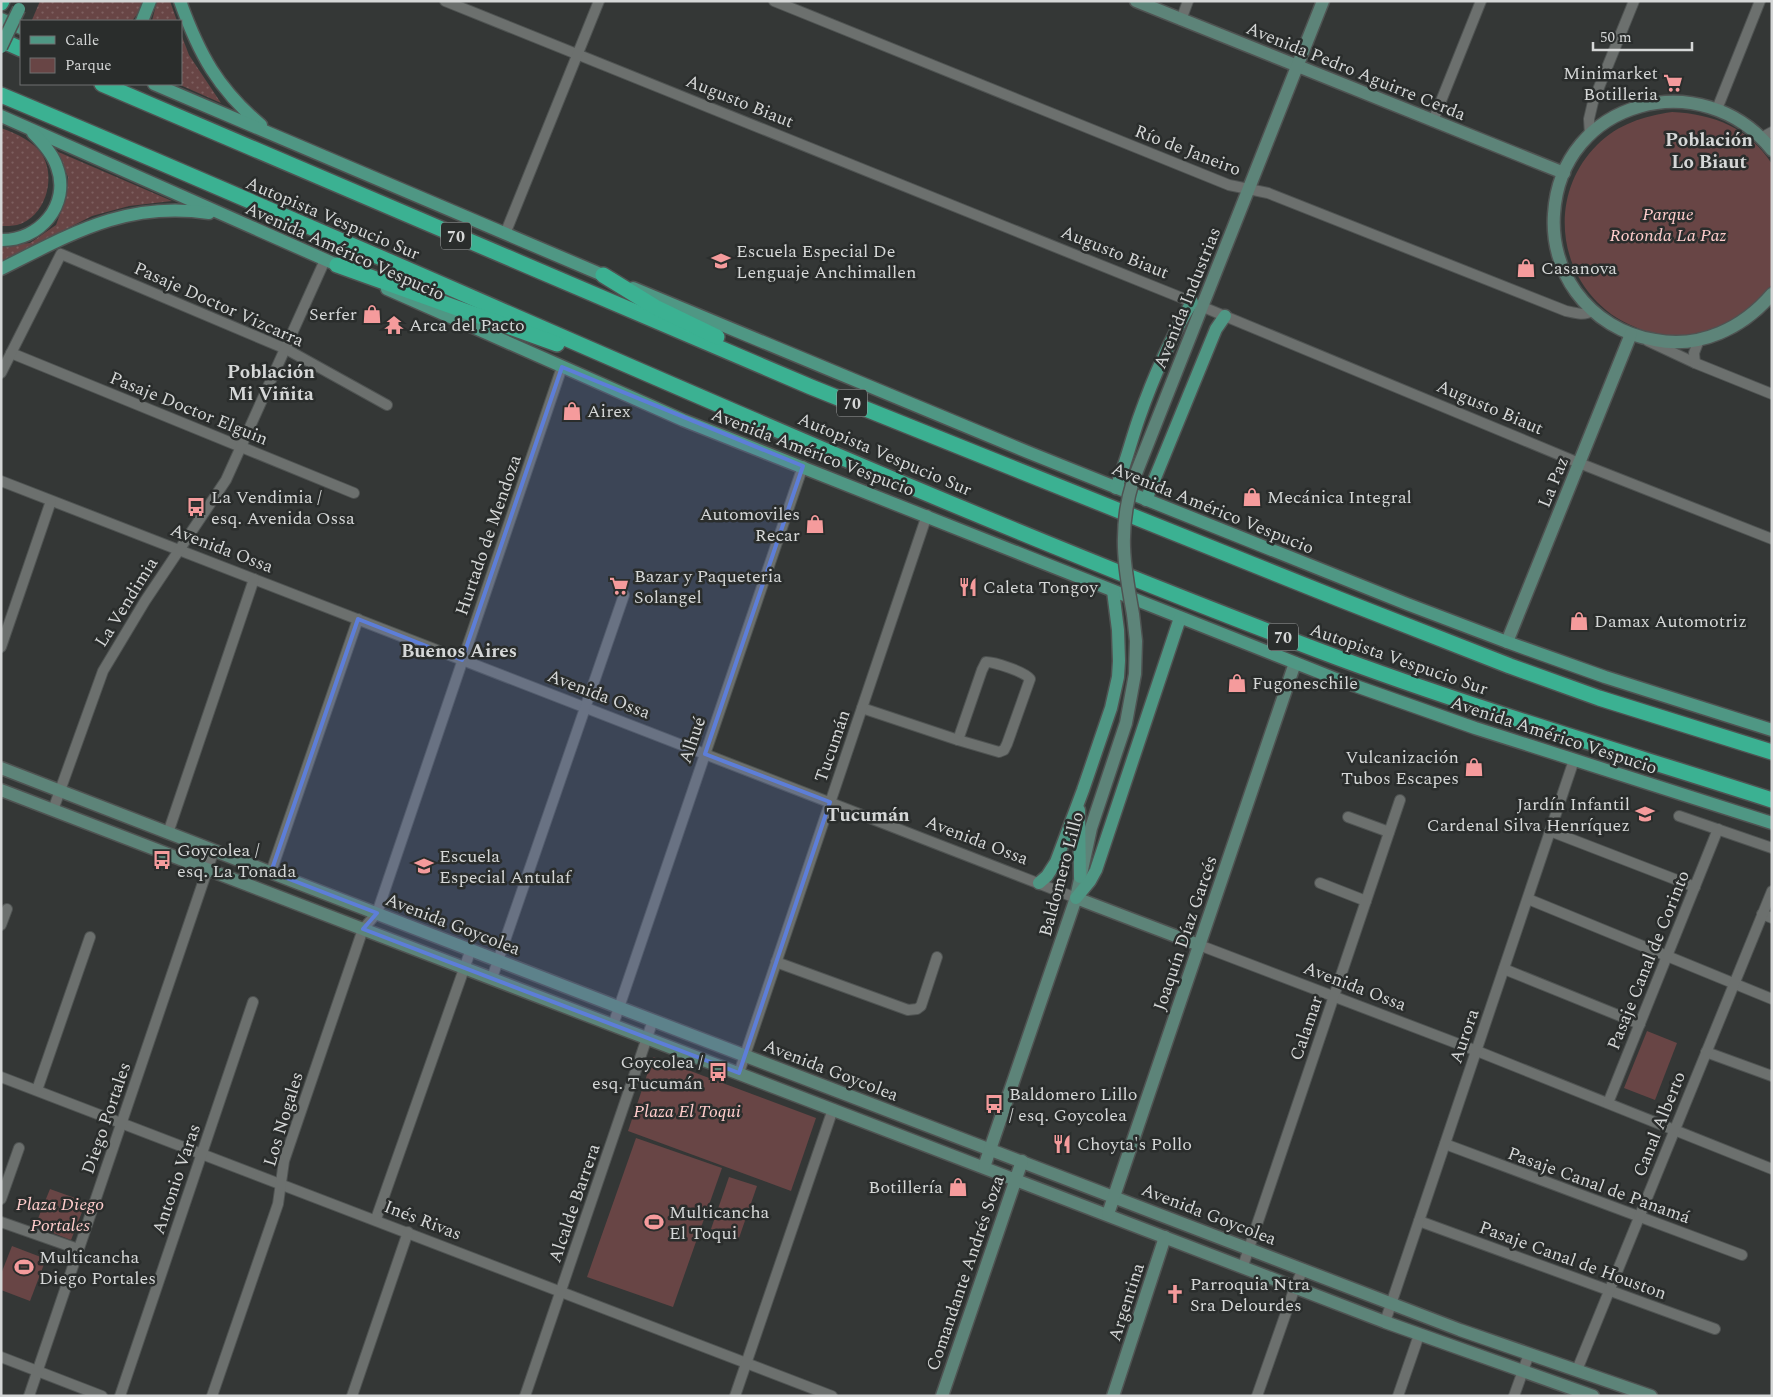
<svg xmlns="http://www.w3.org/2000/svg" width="1773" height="1397" font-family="Spectral,serif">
	<defs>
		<pattern id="grass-dots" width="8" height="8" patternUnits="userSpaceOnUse" patternTransform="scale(1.25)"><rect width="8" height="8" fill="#684545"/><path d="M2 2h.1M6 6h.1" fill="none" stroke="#7d5f5f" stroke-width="1.8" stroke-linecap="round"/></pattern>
	</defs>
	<rect width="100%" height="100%" fill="#343736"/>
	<!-- grass -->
	<g fill="url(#grass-dots)">
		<path d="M40,1H142L141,9L132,21H36L32,20Z"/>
		<path d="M157,1H170L177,21H152Z"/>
		<path d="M181,34L189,55L221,103L178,84H181Z"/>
		<path d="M1,128C17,134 34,141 43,156C56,180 45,217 17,225C12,226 6,226 1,226Z"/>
		<path d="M56,151L172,201L129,206L92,216L1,262V246L30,243L56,225L66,198L68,177Z"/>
	</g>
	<!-- park -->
	<g fill="#684545">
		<path d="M1672,112C1714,114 1749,128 1772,164V284C1754,310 1729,327 1698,334C1677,338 1655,336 1635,327C1562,298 1540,202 1597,145C1618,124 1644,116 1672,112Z"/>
		<path d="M1647,1031L1677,1043L1655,1100L1624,1088Z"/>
		<path d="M653,1057L816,1118L791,1191L628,1131Z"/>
		<path d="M636,1138L722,1168L673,1307L587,1277Z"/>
		<path d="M729,1177L757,1186L739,1238L711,1229Z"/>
		<path d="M50,1189L86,1202L71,1240L35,1226Z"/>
		<path d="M12,1246L46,1259L30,1301L1,1290V1274Z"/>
	</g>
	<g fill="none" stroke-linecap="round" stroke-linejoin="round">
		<!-- street casing -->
		<g stroke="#4f5352" stroke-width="12">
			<g id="street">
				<path d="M445,1L1192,302"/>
				<path d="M774,1L1229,185L1268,193L1566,311C1575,313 1584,316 1592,311"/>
				<path d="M1181,20L1188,1"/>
				<path d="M1717,109L1760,1"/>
				<path d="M1433,121L1481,1"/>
				<path d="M1590,135L1589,119L1593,102L1634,1"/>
				<path d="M1761,138L1772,132"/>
				<path d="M505,234L599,1"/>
				<path d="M1203,307L1579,463L1772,539"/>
				<path d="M1648,341L1695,363L1772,394"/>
				<path d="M11,353L354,493"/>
				<path d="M1695,363L1694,353L1699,340"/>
				<path d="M1,373L61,254L286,349L387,405"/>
				<path d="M1,481L1076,898"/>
				<path d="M1,647L51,501"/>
				<path d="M986,662C995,662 1025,672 1030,679L1007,744L1004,750L999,752L958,740L982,670Z"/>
				<path d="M862,708L958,740"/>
				<path d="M53,810L103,671L145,601L226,480L325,260"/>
				<path d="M1679,816L1772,848"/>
				<path d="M1348,817L1389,832"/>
				<path d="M1550,831L1695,887"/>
				<path d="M168,833L254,579"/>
				<path d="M271,872L358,619"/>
				<path d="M1320,883L1366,901"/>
				<path d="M1528,899L1772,999"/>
				<path d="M1762,914L1772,918"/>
				<path d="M1,925L7,909"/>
				<path d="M1199,945L1477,1051L1772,1169"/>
				<path d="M776,962L908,1010L917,1009L921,1006L937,957"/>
				<path d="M1504,969L1640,1024"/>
				<path d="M492,978L624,595"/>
				<path d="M613,1025L803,466"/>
				<path d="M1706,1052L1772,1076"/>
				<path d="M739,1073L927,515"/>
				<path d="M1,1077L832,1396"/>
				<path d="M37,1090L90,937"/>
				<path d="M1608,1103L1718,829"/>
				<path d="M1445,1144L1742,1255"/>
				<path d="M1,1199L19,1148"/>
				<path d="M376,1219L471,949"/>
				<path d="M1419,1221L1715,1329"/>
				<path d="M1,1222L78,1249"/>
				<path d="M1243,1266L1400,800"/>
				<path d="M1385,1322L1574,760"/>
				<path d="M1,1357L102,1396"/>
				<path d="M1577,1370L1772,891"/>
				<path d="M29,1396L214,850"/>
				<path d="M120,1396L253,1002"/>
				<path d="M212,1396L278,1204L284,1161L363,929L377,913L562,367"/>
				<path d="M352,1396L408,1232"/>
				<path d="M525,1396L653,1020"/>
				<path d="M735,1396L833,1109"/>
				<path d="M1257,1396L1295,1287L1303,1269"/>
				<path d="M1398,1396L1419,1335"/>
				<path d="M1514,1396L1529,1354"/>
			</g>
		</g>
		<!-- secondary casing -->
		<g stroke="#4f5352" stroke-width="15">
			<g id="secondary">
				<path d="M1136,1L1564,173"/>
				<path d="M1772,150C1702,63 1561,100 1554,214C1552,242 1560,270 1576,292C1595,318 1623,335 1655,340C1700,349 1743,328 1772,294"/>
				<path d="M1133,481L1323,1"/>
				<path d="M1507,642L1631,334"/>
				<path d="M1,768L618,1007L1460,1330L1651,1396"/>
				<path d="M1,790L1385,1322L1593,1396"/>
				<path d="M1076,898L1199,945"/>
				<path d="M984,1167L1076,898L1091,828L1126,723L1135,674L1136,641L1133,614"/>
				<path d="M1108,1214L1295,663"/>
				<path d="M942,1396L1022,1161"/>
				<path d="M1113,1396L1165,1237"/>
			</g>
		</g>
		<!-- primary casing -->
		<g stroke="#4f5352" stroke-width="15">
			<g id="primary">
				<path d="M180,1C199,54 218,89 261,125"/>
				<path d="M1,19L21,28"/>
				<path d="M142,21L150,1"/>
				<path d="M154,84L612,279"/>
				<path d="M1,116L344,268"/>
				<path d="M1,240C39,241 71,205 57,167C53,154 43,143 33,133"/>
				<path d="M1,269C73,233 126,201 209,213"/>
				<path d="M633,288L1030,453L1407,604L1507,642L1605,677L1772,730"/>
				<path d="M387,289L683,420L1336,679L1475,728L1772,823"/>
				<path d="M1116,488C1125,465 1131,441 1139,418C1153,378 1170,339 1192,302"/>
				<path d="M1146,500L1216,329L1225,316"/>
				<path d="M1079,810L1080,877"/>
				<path d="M1039,883L1047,876L1056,862L1083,790L1111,708L1118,677L1119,661L1118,630L1113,591"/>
				<path d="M1076,898L1090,881L1096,870L1180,618"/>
			</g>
		</g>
		<!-- highway casing -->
		<g stroke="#4f5352" stroke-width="18">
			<g id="highway">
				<path d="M1,3L2,1"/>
				<path d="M1,40L21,49"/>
				<path d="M102,84L811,387L1339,599L1510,666L1599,698L1772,752"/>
				<path d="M1,95C435,276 860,476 1299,643C1454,703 1614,749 1772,800"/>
				<path d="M337,265L557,344"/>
				<path d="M603,275L655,307L717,337"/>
			</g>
		</g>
		<!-- street -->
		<use href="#street" stroke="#6c706e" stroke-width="10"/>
		<!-- secondary -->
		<use href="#secondary" stroke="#5d8479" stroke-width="12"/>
		<!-- primary -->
		<use href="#primary" stroke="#4f9784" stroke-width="12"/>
		<!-- highway -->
		<use href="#highway" stroke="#3bb192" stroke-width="15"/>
		<!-- secondary-bridge casing -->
		<g stroke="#4f5352" stroke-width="15" stroke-linecap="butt">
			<path id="secondary-bridge" d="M1133,481C1118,529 1124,566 1133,614"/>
		</g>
		<!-- primary-bridge casing -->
		<g stroke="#4f5352" stroke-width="15" stroke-linecap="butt">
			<path id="primary-bridge" d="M1,47L19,9"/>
		</g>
		<!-- secondary-bridge -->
		<use href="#secondary-bridge" stroke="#5d8479" stroke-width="12"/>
		<!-- primary-bridge -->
		<use href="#primary-bridge" stroke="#4f9784" stroke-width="12"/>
	</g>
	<!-- marked area -->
	<path fill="#5d7ed8" fill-opacity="0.2" stroke="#5d7ed8" stroke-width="4" stroke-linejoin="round" d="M562,367L803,466L705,754L830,802L739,1073L363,929L377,913L271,872L358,619L462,660Z"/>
	<!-- icons -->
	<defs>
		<g id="supermarket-bare" transform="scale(1.5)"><path d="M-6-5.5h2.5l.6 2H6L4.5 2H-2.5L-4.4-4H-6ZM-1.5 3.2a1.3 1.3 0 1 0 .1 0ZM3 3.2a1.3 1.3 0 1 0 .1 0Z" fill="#f59b9c" stroke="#2a2d2c" stroke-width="2.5" paint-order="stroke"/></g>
		<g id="school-bare" transform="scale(1.5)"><path d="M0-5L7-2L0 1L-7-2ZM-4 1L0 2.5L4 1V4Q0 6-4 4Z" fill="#f59b9c" stroke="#2a2d2c" stroke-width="2.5" paint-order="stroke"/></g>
		<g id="shop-bare" transform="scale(1.5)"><path d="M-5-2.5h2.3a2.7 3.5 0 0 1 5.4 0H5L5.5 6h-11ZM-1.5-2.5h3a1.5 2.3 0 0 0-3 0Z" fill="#f59b9c" stroke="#2a2d2c" stroke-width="2.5" paint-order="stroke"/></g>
		<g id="temple-bare" transform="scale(1.5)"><path d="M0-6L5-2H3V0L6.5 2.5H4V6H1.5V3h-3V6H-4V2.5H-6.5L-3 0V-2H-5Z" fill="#f59b9c" stroke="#2a2d2c" stroke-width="2.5" paint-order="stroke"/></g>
		<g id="bus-bare" transform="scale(1.5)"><path d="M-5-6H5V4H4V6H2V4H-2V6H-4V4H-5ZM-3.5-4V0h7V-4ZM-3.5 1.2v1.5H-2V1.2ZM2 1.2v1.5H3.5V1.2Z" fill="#f59b9c" stroke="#2a2d2c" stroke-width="2.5" paint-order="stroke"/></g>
		<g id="restaurant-bare" transform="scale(1.5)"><path d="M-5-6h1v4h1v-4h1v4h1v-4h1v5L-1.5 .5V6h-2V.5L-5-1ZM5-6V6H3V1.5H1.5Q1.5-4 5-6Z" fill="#f59b9c" stroke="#2a2d2c" stroke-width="2.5" paint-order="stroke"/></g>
		<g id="stadium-bare" transform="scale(1.5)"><path d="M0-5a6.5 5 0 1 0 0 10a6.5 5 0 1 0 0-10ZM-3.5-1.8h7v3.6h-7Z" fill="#f59b9c" stroke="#2a2d2c" stroke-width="2.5" paint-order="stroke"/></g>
		<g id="church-bare" transform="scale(1.5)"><path d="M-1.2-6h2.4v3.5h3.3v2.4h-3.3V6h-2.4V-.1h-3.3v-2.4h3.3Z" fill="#f59b9c" stroke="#2a2d2c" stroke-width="2.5" paint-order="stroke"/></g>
	</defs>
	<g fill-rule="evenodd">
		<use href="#supermarket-bare" x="1673" y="83"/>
		<use href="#school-bare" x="721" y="261"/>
		<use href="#shop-bare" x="1526" y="268"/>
		<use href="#shop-bare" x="372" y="314"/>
		<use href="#temple-bare" x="394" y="325"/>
		<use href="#shop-bare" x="572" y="411"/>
		<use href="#shop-bare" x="1252" y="497"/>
		<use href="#bus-bare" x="196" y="507"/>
		<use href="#shop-bare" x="815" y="524"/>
		<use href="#supermarket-bare" x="619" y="586"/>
		<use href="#restaurant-bare" x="968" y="587"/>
		<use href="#shop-bare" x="1579" y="621"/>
		<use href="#shop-bare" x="1237" y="683"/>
		<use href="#shop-bare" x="1474" y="767"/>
		<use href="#school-bare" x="1645" y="814"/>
		<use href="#bus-bare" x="162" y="860"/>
		<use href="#school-bare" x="424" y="866"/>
		<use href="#bus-bare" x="718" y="1072"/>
		<use href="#bus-bare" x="994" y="1104"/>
		<use href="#restaurant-bare" x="1062" y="1144"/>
		<use href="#shop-bare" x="958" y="1187"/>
		<use href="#stadium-bare" x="654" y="1222"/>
		<use href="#stadium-bare" x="24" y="1267"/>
		<use href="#church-bare" x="1175" y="1294"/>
	</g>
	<g text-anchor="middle" stroke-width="5" stroke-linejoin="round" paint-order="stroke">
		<!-- shield labels -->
		<g fill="#2a2d2c" stroke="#a2a4a4" stroke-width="1">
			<rect x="441" y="222.5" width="30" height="27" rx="4"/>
			<rect x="837" y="389.5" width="30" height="27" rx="4"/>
			<rect x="1268" y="623.5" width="30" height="27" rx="4"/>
		</g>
		<g font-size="16" font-weight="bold" fill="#d5d7d7">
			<text x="456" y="242">70</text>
			<text x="852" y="409">70</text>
			<text x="1283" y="643">70</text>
		</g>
		<!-- street labels -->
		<g font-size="18" fill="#d5d7d7" stroke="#2a2d2c">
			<text transform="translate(1356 71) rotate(22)" y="6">Avenida Pedro Aguirre Cerda</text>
			<text transform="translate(740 101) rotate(22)" y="6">Augusto Biaut</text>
			<text transform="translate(1188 150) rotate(21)" y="6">Río de Janeiro</text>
			<text transform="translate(333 218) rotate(23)" y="6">Autopista Vespucio Sur</text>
			<text transform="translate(345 251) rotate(24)" y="6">Avenida Américo Vespucio</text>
			<text transform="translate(1115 252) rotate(22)" y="6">Augusto Biaut</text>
			<text transform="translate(1187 298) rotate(-68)" y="6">Avenida Industrias</text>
			<text transform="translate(219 304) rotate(24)" y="6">Pasaje Doctor Vizcarra</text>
			<text transform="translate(1490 407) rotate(23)" y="6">Augusto Biaut</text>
			<text transform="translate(189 408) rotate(22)" y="6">Pasaje Doctor Elguin</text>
			<text transform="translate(813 452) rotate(21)" y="6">Avenida Américo Vespucio</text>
			<text transform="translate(885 454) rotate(23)" y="6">Autopista Vespucio Sur</text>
			<text transform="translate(1553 482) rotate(-68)" y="6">La Paz</text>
			<text transform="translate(1213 508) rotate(22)" y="6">Avenida Américo Vespucio</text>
			<text transform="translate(488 535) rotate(-71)" y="6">Hurtado de Mendoza</text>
			<text transform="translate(222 548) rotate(21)" y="6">Avenida Ossa</text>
			<text transform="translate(126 602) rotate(-58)" y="6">La Vendimia</text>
			<text transform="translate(1399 659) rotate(19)" y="6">Autopista Vespucio Sur</text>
			<text transform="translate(599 694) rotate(21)" y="6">Avenida Ossa</text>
			<text transform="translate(1554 735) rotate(18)" y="6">Avenida Américo Vespucio</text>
			<text transform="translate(692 740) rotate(-71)" y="6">Alhué</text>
			<text transform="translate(832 746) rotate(-71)" y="6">Tucumán</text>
			<text transform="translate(977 840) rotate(21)" y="6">Avenida Ossa</text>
			<text transform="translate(1061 874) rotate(-75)" y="6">Baldomero Lillo</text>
			<text transform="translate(453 924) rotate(21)" y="6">Avenida Goycolea</text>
			<text transform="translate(1185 933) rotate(-71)" y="6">Joaquín Díaz Garcés</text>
			<text transform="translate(1648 960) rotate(-68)" y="6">Pasaje Canal de Corinto</text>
			<text transform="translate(1355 986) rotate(21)" y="6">Avenida Ossa</text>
			<text transform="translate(1306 1028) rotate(-71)" y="6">Calamar</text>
			<text transform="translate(1464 1036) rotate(-71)" y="6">Aurora</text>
			<text transform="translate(831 1070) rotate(21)" y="6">Avenida Goycolea</text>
			<text transform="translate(106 1118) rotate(-71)" y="6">Diego Portales</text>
			<text transform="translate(283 1119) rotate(-73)" y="6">Los Nogales</text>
			<text transform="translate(1659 1124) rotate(-68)" y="6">Canal Alberto</text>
			<text transform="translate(176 1179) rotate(-71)" y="6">Antonio Varas</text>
			<text transform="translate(1599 1185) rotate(20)" y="6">Pasaje Canal de Panamá</text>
			<text transform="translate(574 1203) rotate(-71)" y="6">Alcalde Barrera</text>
			<text transform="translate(1209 1214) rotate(21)" y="6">Avenida Goycolea</text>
			<text transform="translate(423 1220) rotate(21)" y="6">Inés Rivas</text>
			<text transform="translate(1573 1260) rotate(20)" y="6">Pasaje Canal de Houston</text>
			<text transform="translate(965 1273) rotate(-71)" y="6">Comandante Andrés Soza</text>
			<text transform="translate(1126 1302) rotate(-72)" y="6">Argentina</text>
		</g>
		<!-- poi labels -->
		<g font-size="18" fill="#d5d7d7" stroke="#2a2d2c" text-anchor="start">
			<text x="1658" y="79" text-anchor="end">Minimarket<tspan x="1658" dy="21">Botilleria</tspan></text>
			<text x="736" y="257">Escuela Especial De<tspan x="736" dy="21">Lenguaje Anchimallen</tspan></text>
			<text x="1541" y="274">Casanova</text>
			<text x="357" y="320" text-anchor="end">Serfer</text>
			<text x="409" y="331">Arca del Pacto</text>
			<text x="587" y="417">Airex</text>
			<text x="211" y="503">La Vendimia /<tspan x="211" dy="21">esq. Avenida Ossa</tspan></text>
			<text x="1267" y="503">Mecánica Integral</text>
			<text x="800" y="520" text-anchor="end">Automoviles<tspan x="800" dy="21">Recar</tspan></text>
			<text x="634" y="582">Bazar y Paqueteria<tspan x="634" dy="21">Solangel</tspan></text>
			<text x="983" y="593">Caleta Tongoy</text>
			<text x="1594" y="627">Damax Automotriz</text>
			<text x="1252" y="689">Fugoneschile</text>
			<text x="1459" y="763" text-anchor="end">Vulcanización<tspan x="1459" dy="21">Tubos Escapes</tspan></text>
			<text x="1630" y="810" text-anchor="end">Jardín Infantil<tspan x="1630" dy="21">Cardenal Silva Henríquez</tspan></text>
			<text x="177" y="856">Goycolea /<tspan x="177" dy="21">esq. La Tonada</tspan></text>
			<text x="439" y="862">Escuela<tspan x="439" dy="21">Especial Antulaf</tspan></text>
			<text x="703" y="1068" text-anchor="end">Goycolea /<tspan x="703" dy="21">esq. Tucumán</tspan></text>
			<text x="1009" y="1100">Baldomero Lillo<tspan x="1009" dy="21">/ esq. Goycolea</tspan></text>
			<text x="1077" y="1150">Choyta's Pollo</text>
			<text x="943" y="1193" text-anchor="end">Botillería</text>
			<text x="669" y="1218">Multicancha<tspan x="669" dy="21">El Toqui</tspan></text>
			<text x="39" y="1263">Multicancha<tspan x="39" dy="21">Diego Portales</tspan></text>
			<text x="1190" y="1290">Parroquia Ntra<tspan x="1190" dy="21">Sra Delourdes</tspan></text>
		</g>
		<!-- park labels -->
		<g font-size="18" font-style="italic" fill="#ffcdcc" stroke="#2a2d2c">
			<text x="1668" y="220">Parque<tspan x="1668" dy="21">Rotonda La Paz</tspan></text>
			<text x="687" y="1117">Plaza El Toqui</text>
			<text x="60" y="1210">Plaza Diego<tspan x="60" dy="21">Portales</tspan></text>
		</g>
		<!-- neighbourhood labels -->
		<g font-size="19" font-weight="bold" fill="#d5d7d7" stroke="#2a2d2c">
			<text x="1709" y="146">Población<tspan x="1709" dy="22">Lo Biaut</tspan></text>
			<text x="271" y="378">Población<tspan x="271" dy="22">Mi Viñita</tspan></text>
			<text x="459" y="657">Buenos Aires</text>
			<text x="868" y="821">Tucumán</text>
		</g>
	</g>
	<!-- border -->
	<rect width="1773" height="1397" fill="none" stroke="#d5d7d7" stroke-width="5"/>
	<!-- legend -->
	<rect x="20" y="20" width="162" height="65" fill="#2a2d2c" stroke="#6e7170"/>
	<rect x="30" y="36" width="25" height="8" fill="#4f9784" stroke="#6e7170"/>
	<text x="65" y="45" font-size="15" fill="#d5d7d7">Calle</text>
	<rect x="30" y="58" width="25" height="15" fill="#684545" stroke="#6e7170"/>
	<text x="65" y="70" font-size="15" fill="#d5d7d7">Parque</text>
	<!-- scale -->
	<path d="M1593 42v8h99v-8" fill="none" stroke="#d5d7d7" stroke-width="2.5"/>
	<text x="1600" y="42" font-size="15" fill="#d5d7d7" stroke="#2a2d2c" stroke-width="4" paint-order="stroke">50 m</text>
</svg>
